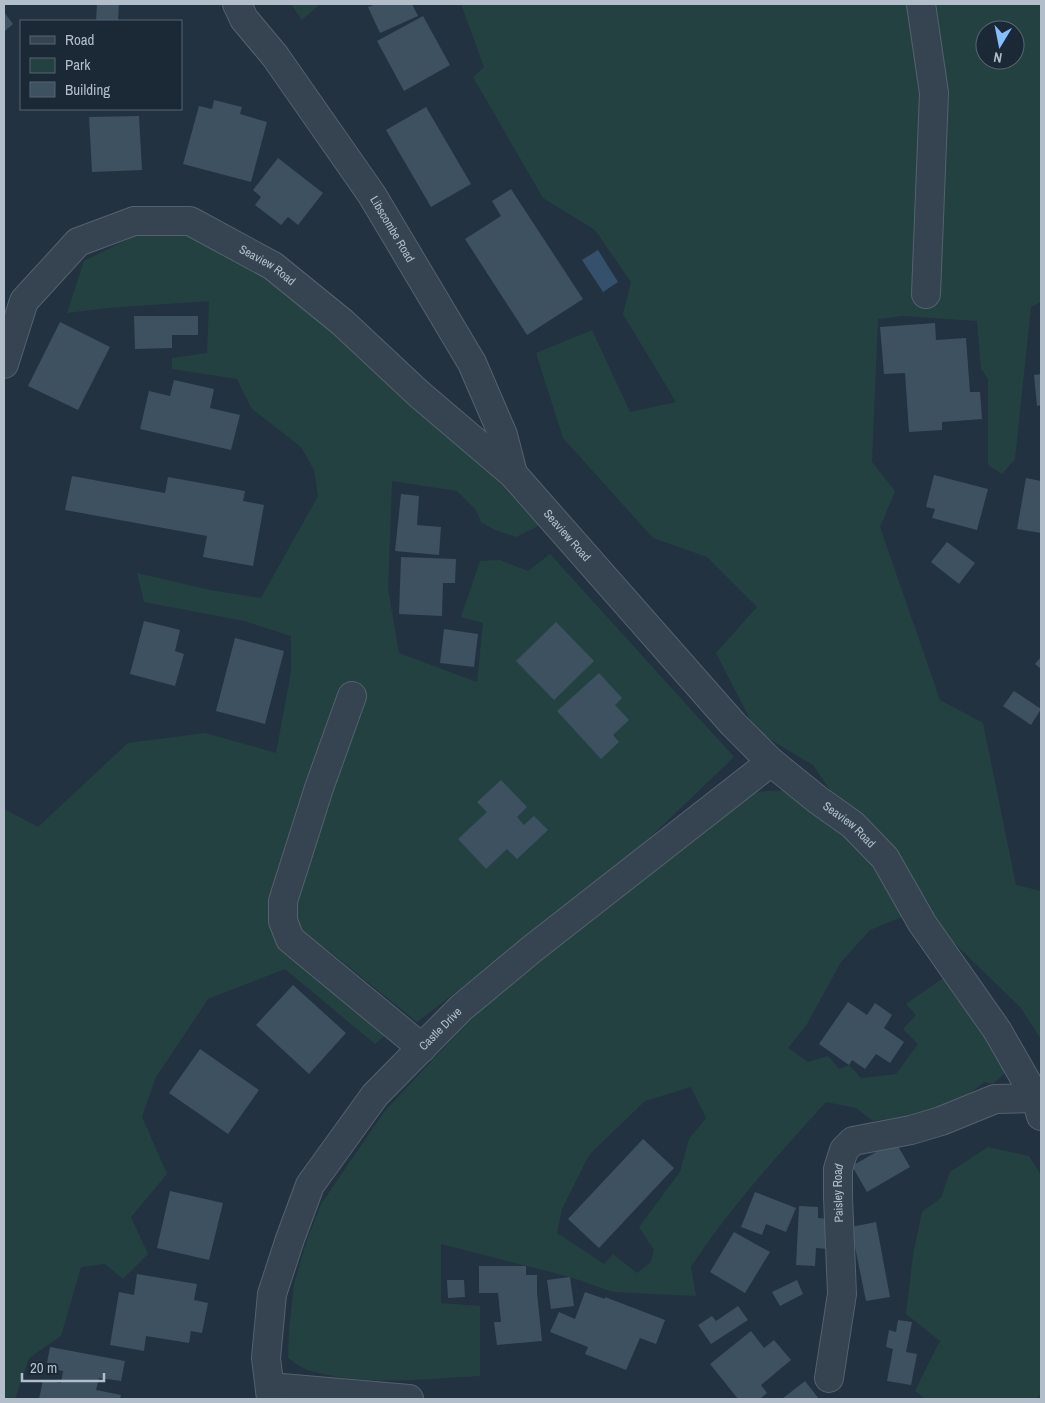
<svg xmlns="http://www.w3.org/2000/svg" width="1045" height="1403" font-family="'Archivo Narrow',sans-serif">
	<rect width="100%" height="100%" fill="#223241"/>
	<!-- green -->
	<g fill="#244142" fill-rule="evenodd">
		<path d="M291,4H320L302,20Z"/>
		<path d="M461,4H1041V302L1031,307L1015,459L1002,474L988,465V379L981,369L977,321L903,316L878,319L872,462L895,491L880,527L940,700L983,723L1016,885L1041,891V1039L1020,1007L945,934L834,796L813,765L756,731L716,653L757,607L707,557L653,538L563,438L536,353L592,330L630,412L676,402L623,314L631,282L595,230L543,198L473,77L484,67ZM985,30H1015V60H985Z"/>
		<path d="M158,224L238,249L349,345L549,521L516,537L495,530L481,522L476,510L457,491L392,481L388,589L399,653L477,682L483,623L461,617L480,561L500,560L528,571L550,554L734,757L615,871L417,1022L323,946L302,963L388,1033L375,1044L285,969L208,999L156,1077L142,1117L167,1174L131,1217L148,1254L123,1279L105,1264L81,1267L61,1336L29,1358L15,1399H4V809L38,827L128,743L205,733L276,753L291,672V636L244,621L144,602L137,573L210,590L261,598L318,496L314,470L301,447L252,409L237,379L172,369V358L207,353L209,301L108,308L67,313L84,261Z"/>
		<path d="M788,790L870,855L902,917L870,930L841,962L807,1024L788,1048L808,1062L828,1056L839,1069L849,1065L861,1078L896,1074L918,1044L903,1029L916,1015L906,1004L949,974L1010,1068L993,1084L984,1082L959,1102L934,1112L873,1121L856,1108L826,1102C778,1155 730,1207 691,1267L696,1296L613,1292L570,1277L441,1244V1303L480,1306V1376C423,1379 363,1387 308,1370C301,1368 294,1362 288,1358L289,1331L294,1284L307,1240L321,1204L384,1112L467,1023L562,937L754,792ZM691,1087L706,1118L689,1139L680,1172L639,1227L654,1250L651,1262L637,1273L613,1254L604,1264L557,1233L562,1209L589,1155L645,1101Z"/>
		<path d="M988,1147L1029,1156L1041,1175V1393L1036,1399H926L915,1391L940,1341L906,1314L913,1255L922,1212L941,1198L950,1172Z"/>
	</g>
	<!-- water -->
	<path fill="#34506a" d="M598,250L618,282L603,292L582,260Z"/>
	<!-- building -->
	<g fill="#3d5160">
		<path d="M97,4H119L118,21H96Z"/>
		<path d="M376,4H412L418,16L380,33L368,7Z"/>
		<path d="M4,12L13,24L4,32Z"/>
		<path d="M423,16L450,65L404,91L377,41Z"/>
		<path d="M214,100L242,107L240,114L267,122L251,182L183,164L199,106L212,109Z"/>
		<path d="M426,107L471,184L431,207L386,130Z"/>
		<path d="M139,116L142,170L92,172L89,117Z"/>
		<path d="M278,158L323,193L298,225L288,217L281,225L255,205L261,197L253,190Z"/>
		<path d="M511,189L583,299L527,335L465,239L501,216L492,201Z"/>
		<path d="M134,316H198V335H172V348L135,349Z"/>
		<path d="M60,322L110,347L78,410L28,386Z"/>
		<path d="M935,323L936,340L966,338L970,392H980L982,419L942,422V430L909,432L905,373L884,374L880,327Z"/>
		<path d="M1041,374V405L1037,406L1034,375Z"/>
		<path d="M174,380L214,389L210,408L240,415L231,450L140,429L149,391L170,396Z"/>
		<path d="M934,475L988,489L977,530L932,518L935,509L926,507Z"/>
		<path d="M72,476L165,493L168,477L245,491L243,501L264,505L253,566L203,557L207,536L65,510Z"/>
		<path d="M1026,478L1041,481V533L1017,529Z"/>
		<path d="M401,494L419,496L417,525L441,527L439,555L395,551Z"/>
		<path d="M947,542L975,563L959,584L931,562Z"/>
		<path d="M401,557L456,559L455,583H443L442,616L399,614Z"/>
		<path d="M144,621L180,630L175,651L184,654L175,686L130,674Z"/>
		<path d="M556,622L594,661L554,700L516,661Z"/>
		<path d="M444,629L478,634L474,667L440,663Z"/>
		<path d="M235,638L284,651L265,724L216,711Z"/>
		<path d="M1041,657V669L1035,664Z"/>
		<path d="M599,673L622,698L615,705L629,720L613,735L619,742L601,759L557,711Z"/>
		<path d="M1014,691L1041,709L1031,725L1003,706Z"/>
		<path d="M501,780L527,807L517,817L524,825L534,816L548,830L517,859L507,849L486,869L458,839L487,812L477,802Z"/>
		<path d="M293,985L346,1033L309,1074L256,1025Z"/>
		<path d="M848,1002L867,1015L875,1003L892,1015L884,1028L904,1042L890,1063L876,1054L865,1069L852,1060L849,1065L819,1044Z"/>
		<path d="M200,1049L259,1090L228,1134L169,1093Z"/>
		<path d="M643,1139L674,1168L599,1248L568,1219Z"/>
		<path d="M895,1141L910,1167L867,1192L852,1166Z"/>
		<path d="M170,1191L223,1203L209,1260L157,1248Z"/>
		<path d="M755,1192L796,1208L786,1232L766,1224L762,1235L741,1227Z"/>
		<path d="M799,1206L818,1207V1218L830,1219L828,1249L816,1248L815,1266L796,1265Z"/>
		<path d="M876,1222L890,1297L866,1301L851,1227Z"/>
		<path d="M734,1232L770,1252L745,1293L710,1272Z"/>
		<path d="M479,1266H526V1275H537V1293L542,1341L497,1345L494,1322H501L498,1293H479Z"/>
		<path d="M137,1274L197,1284L194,1300L208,1303L202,1333L191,1331L189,1343L146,1336L144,1351L110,1345L119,1292L134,1295Z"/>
		<path d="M570,1277L574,1306L551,1309L547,1280Z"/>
		<path d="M447,1280H464L465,1297L448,1298Z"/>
		<path d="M797,1280L803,1294L780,1306L772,1292Z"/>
		<path d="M585,1292L605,1299V1297L665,1320L656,1344L640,1338L626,1370L585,1354L588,1347L550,1332L559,1312L575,1319Z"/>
		<path d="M738,1306L748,1320L711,1344L698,1325L712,1316L716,1321Z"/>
		<path d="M898,1320L912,1322L906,1352L917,1354L911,1385L887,1381L893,1349L886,1347L889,1330L896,1332Z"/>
		<path d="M751,1331L764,1348L774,1340L791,1360L761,1385L767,1393L760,1399H738L710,1364Z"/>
		<path d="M50,1347L125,1361L121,1381L99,1378L96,1390L121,1395L120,1399H39L43,1380L61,1383L63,1371L46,1368Z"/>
		<path d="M805,1381L819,1399H782Z"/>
	</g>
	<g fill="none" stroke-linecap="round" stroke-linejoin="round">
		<!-- minor casing -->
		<g stroke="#54626e" stroke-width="30">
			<g id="minor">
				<path id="s1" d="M237,4L244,19L275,56L372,195L472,363L503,435L513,474"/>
				<path d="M921,4L934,93L926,294"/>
				<path id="s2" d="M4,364L24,301L78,242L134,221H190L273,266L342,322L419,394L513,474L733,724L771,762L818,800L853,825L885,858L922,923L997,1030L1036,1098L1041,1116"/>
				<path d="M352,696L319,788L283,901V921L290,939L422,1048"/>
				<path id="s3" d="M829,1378L842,1294L838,1197V1169L844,1150L853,1141L911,1130L941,1121L995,1099L1036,1098"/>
				<path d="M270,1387L409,1399"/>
				<path id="s4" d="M271,1399L266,1358L272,1294L290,1239L310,1185L375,1095L461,1008L532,949L771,762"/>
			</g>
		</g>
		<!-- minor -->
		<use href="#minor" stroke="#364451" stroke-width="28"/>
	</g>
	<g text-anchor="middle" stroke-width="5" stroke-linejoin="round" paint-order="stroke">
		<!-- street labels -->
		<g font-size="12" fill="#b2bfcb" stroke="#1b2936">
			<text dy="4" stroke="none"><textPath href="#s1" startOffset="274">Libscombe Road</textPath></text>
			<text dy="4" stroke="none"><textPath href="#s2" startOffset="351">Seaview Road</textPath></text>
			<text dy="4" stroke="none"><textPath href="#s2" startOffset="756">Seaview Road</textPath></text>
			<text dy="4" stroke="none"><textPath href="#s2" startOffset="1161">Seaview Road</textPath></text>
			<text dy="4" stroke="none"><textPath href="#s4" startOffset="425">Castle Drive</textPath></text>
			<text dy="4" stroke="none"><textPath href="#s3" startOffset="186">Paisley Road</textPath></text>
		</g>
	</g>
	<!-- border -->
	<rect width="1045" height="1403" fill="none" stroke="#b2bfcb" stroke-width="10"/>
	<!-- legend -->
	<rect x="20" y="20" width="162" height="90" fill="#1b2936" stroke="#576572"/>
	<rect x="30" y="36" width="25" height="8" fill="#364451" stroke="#576572"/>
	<text x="65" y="45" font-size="15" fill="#b2bfcb">Road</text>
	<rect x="30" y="58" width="25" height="15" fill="#244142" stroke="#576572"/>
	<text x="65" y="70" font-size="15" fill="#b2bfcb">Park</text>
	<rect x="30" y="82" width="25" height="15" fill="#3d5160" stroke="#576572"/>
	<text x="65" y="95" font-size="15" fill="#b2bfcb">Building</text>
	<!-- north arrow -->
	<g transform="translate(1000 45) rotate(190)"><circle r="24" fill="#1b2936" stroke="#576572"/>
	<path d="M0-4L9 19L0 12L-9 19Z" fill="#84c0ff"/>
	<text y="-8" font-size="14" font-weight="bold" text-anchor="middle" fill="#b2bfcb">N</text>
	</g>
	<!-- scale -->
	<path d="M22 1373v8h82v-8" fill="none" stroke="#b2bfcb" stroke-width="2.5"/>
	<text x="30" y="1373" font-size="15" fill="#b2bfcb" stroke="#1b2936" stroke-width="4" paint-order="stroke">20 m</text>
</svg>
